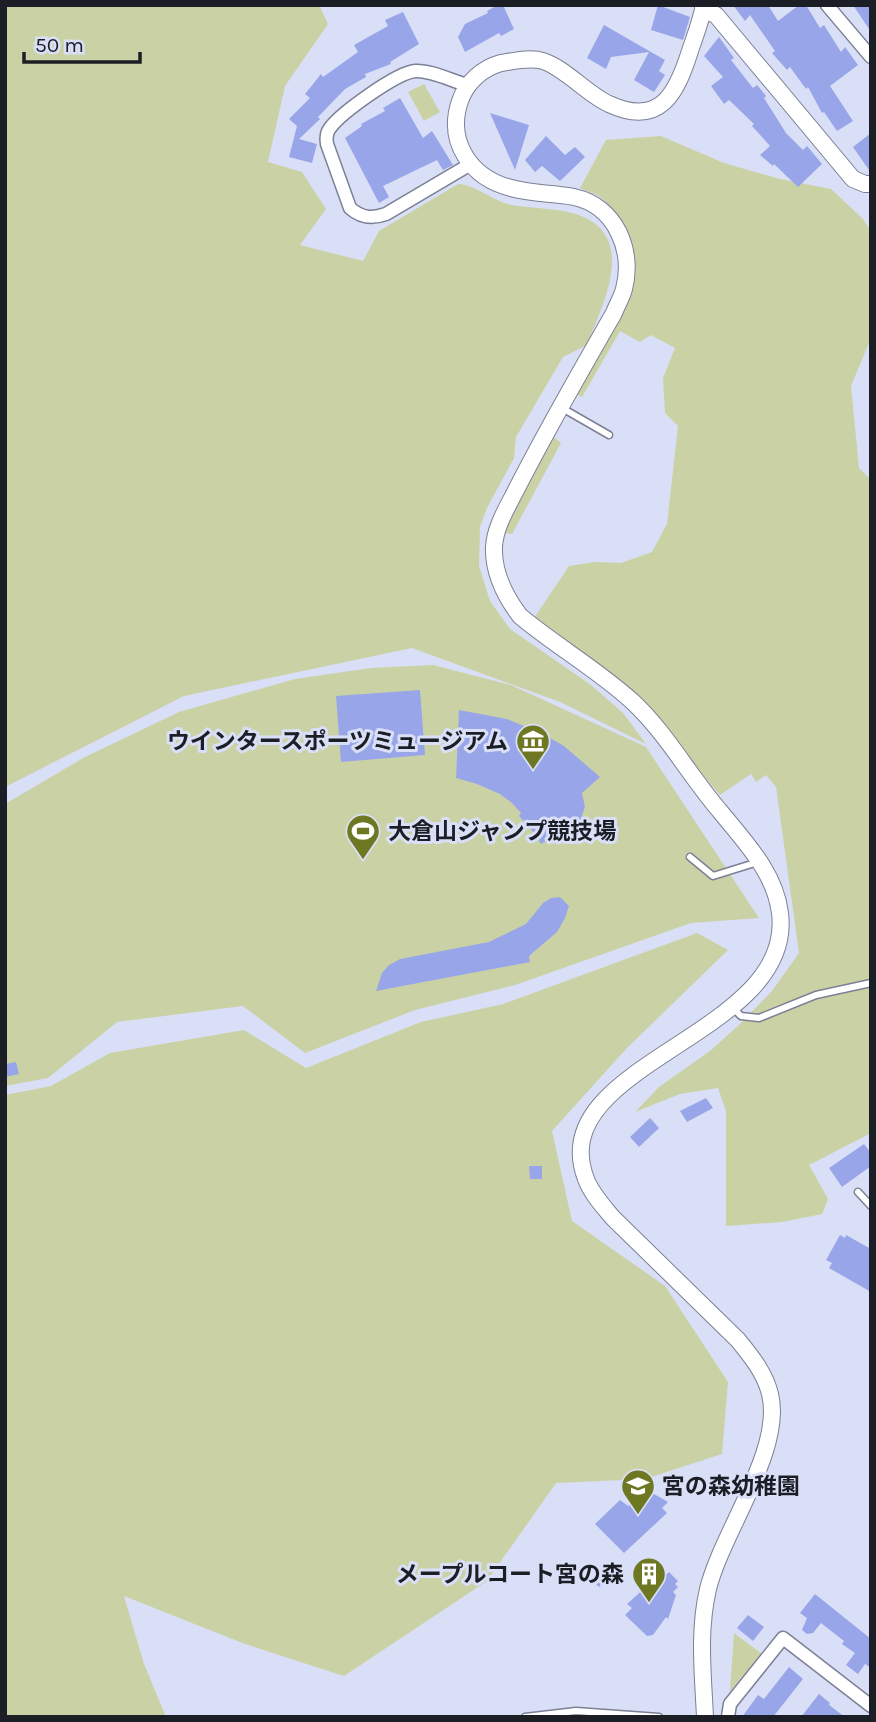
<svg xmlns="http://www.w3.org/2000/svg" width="876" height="1722" font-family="Karla,'Noto Sans JP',sans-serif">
	<rect width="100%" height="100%" fill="#d9dff6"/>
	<!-- green -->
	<g fill="#cad2a5">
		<path d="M5,5H319L328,24L285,86L268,162L302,172L326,209L300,245L363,261L379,231L458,184C477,185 492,201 512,205C534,209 566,208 586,218C636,243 601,308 587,345L563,357L516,437L514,458L487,508L480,527L479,566L490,601L510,629L591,685L623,713L646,744L560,702L412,648L184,696L5,787Z"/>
		<path d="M424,84L440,112L424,121L408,92Z"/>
		<path d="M661,136L724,163L780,179L831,189L863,219L871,232V338L851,386L859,468L871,480V1133L809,1165L828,1199L822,1214L782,1222L726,1226V1111L718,1088L680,1094L635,1112L659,1087L710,1051L740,1024L772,991L799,953L776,787L766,775L756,782L751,774L720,795L641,703L584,653L534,618L569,566L595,562L621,563L652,552L667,524L678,426L665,413L663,378L675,348L651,335L640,342L620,331L582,397L576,394C594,361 616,328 630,293C644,259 628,218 600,197C594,193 586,191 580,188L606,140Z"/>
		<path d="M554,437L561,443L512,534L504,533L509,518Z"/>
		<path d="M433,665L511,685L646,747L759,918L691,923L515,985L415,1010L305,1053L243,1006L117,1022L48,1078L5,1086V804L85,757L179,712L295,679L371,668Z"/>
		<path d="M697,933L728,950L627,1048L552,1131L572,1221L665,1286L728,1382L722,1454L645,1479L556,1483L487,1581L344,1676L245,1644L124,1596L144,1664L166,1717H5V1095L51,1086L110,1053L244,1030L306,1068L421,1022L503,1004Z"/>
		<path d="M734,1633L762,1654L730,1691Z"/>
	</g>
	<!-- building -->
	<g fill="#98a6e9">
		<path d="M498,5H503L514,29L501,36L499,33L465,52L458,37L465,24L488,13L487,11Z"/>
		<path d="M658,5L690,17L683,40L651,30Z"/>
		<path d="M733,5H768L778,21L799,5H806L820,28L824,25L841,52L845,47L858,65L830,86L853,121L837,131L824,112L822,113L808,87L806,89L790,67L787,70L772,53L775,51L750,15L745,21Z"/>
		<path d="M853,5H871V32Z"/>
		<path d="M403,12L419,44L390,62L391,64L365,74L366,77L345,89L318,117L320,119L299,139L317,144L312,163L289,157L297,126L289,119L310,98L305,94L321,74L323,77L358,52L354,45L388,26L385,20Z"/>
		<path d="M604,25L665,60L659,71L665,75L654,92L634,80L649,52L611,57L606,69L587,58Z"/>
		<path d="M719,37L734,58L731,60L753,88L757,85L766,96L764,98L786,133L803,150L807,146L822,164L798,187L774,164L773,166L760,155L770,146L752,126L754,124L729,100L724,104L711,86L723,77L704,56Z"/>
		<path d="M400,98L423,138L432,131L453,165L443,170L437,160L383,186L389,197L379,203L345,138L362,126L361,124L385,111L383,108Z"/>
		<path d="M490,113L529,125L515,170Z"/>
		<path d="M871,133V173L853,147Z"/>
		<path d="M546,136L565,155L575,147L585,157L560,181L542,166L535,172L525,160Z"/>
		<path d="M420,690L425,755L341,762L336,696Z"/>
		<path d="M459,710L507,719L541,733L564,746L600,777L582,793L585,807L580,821L573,827L541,844L535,834L519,816L521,813L512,803L500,794L477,784L456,778Z"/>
		<path d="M560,897L569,906L565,918L557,932L529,956L530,962L376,991L382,973L389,965L400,959L489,942L526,924L543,903L551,898Z"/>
		<path d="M16,1062L19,1074L5,1077V1064Z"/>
		<path d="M706,1098L713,1108L687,1122L680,1111Z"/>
		<path d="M650,1118L659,1128L639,1147L630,1137Z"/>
		<path d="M864,1144L871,1153V1166L842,1187L829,1168Z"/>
		<path d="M529,1166H542V1179H530Z"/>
		<path d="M840,1235L845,1238L846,1235L871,1249V1292L829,1268L832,1263L826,1260Z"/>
		<path d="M647,1490L668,1502L662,1508L667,1513L624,1553L595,1524L620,1500L628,1506Z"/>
		<path d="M604,1565L612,1574L599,1587L590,1578Z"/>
		<path d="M669,1572L678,1581L675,1584L678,1587L673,1592L676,1595L668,1619L666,1617L653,1635L647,1636L625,1615L632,1608L627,1604L657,1577L661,1580Z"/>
		<path d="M815,1594L871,1639V1668L865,1664L858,1674L846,1665L855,1653L842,1644L844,1641L821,1623L813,1633L807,1634L802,1630L807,1618L800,1613Z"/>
		<path d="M748,1615L764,1627L753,1641L737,1628Z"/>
		<path d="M789,1667L803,1679L773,1717H742L758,1695L764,1699Z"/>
		<path d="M819,1694L830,1703L829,1705L845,1717H801Z"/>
	</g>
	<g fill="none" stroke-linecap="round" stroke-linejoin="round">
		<!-- service casing -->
		<g stroke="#7b8095" stroke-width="9">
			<g id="service">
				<path d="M562,408L609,435"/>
				<path d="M690,857L713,876L758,862"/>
				<path d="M732,1007L741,1016L759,1018L816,995L871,983"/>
				<path d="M858,1192L871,1206"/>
				<path d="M525,1717L576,1711L659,1717"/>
			</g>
		</g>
		<!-- minor casing -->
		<g stroke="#7b8095" stroke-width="15">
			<g id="minor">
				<path d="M827,5L871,57"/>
				<path d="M467,85C452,81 431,70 415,71C396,73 341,113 330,128C326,133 326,138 327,144L350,208C361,218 372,219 386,214L469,165"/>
				<path d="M728,1717L730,1704L783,1638L871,1706"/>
			</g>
		</g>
		<!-- tertiary casing -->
		<g stroke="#7b8095" stroke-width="18">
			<g id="tertiary">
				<path d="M704,5C701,21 695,36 690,51C677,92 661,128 609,104C588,95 565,68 543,61C530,57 514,61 501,63C482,68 466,83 460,101C446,142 471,178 511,188C532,194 554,193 574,197C616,206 634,251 624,289C622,297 617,305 614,313C580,372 546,431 515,492C507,508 495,527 494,547C493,572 505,596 520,616C556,646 598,670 633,702C667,734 689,775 719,810C744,841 775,872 780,913C796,1036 541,1063 586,1179C591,1193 603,1206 613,1218L738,1340C751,1356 765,1373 770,1394C784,1449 722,1532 708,1589C698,1632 703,1674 705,1717"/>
				<path d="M703,10L716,15L853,179L865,184H871"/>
			</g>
		</g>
		<!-- service -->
		<use href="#service" stroke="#fff" stroke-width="6"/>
		<!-- minor -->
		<use href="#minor" stroke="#fff" stroke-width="12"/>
		<!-- tertiary -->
		<use href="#tertiary" stroke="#fff" stroke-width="16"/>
	</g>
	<!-- icons -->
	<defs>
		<g id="museum-pin" transform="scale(1.75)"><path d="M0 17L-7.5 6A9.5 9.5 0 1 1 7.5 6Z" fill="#6e7823" stroke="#d9dff6"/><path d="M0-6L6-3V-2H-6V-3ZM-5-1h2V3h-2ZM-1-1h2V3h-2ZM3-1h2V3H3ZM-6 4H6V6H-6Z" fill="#fff"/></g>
		<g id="stadium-pin" transform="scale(1.75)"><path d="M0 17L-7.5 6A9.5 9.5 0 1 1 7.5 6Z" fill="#6e7823" stroke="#d9dff6"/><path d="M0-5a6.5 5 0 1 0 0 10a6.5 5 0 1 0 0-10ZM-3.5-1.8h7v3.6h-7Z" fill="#fff"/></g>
		<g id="school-pin" transform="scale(1.75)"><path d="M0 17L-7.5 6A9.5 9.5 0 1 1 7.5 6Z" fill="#6e7823" stroke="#d9dff6"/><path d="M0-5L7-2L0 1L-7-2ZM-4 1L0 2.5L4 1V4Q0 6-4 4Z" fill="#fff"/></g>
		<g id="building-pin" transform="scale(1.75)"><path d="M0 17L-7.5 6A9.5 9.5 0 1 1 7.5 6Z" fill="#6e7823" stroke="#d9dff6"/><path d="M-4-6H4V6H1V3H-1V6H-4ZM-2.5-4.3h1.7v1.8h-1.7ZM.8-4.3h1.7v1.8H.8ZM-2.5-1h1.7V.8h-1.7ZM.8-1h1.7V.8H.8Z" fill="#fff"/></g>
	</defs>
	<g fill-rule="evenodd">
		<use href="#museum-pin" x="533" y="741"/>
		<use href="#stadium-pin" x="363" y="831"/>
		<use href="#school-pin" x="638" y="1486"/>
		<use href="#building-pin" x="649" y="1574"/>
	</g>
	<g text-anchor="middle" stroke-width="6" stroke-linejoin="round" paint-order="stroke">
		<!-- poi labels -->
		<g font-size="23" font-weight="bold" fill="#1c1e26" stroke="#d9dff6" text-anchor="end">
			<text x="508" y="749">ウインタースポーツミュージアム</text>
			<text x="388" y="839" text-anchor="start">大倉山ジャンプ競技場</text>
			<text x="662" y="1494" text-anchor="start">宮の森幼稚園</text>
			<text x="624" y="1582">メープルコート宮の森</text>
		</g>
	</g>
	<!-- border -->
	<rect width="876" height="1722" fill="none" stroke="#1c1e26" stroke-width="14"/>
	<!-- scale -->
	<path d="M24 52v10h116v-10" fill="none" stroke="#1c1e26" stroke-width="3.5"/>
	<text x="35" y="52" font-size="21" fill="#1c1e26" stroke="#d9dff6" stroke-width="5" paint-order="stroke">50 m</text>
</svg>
